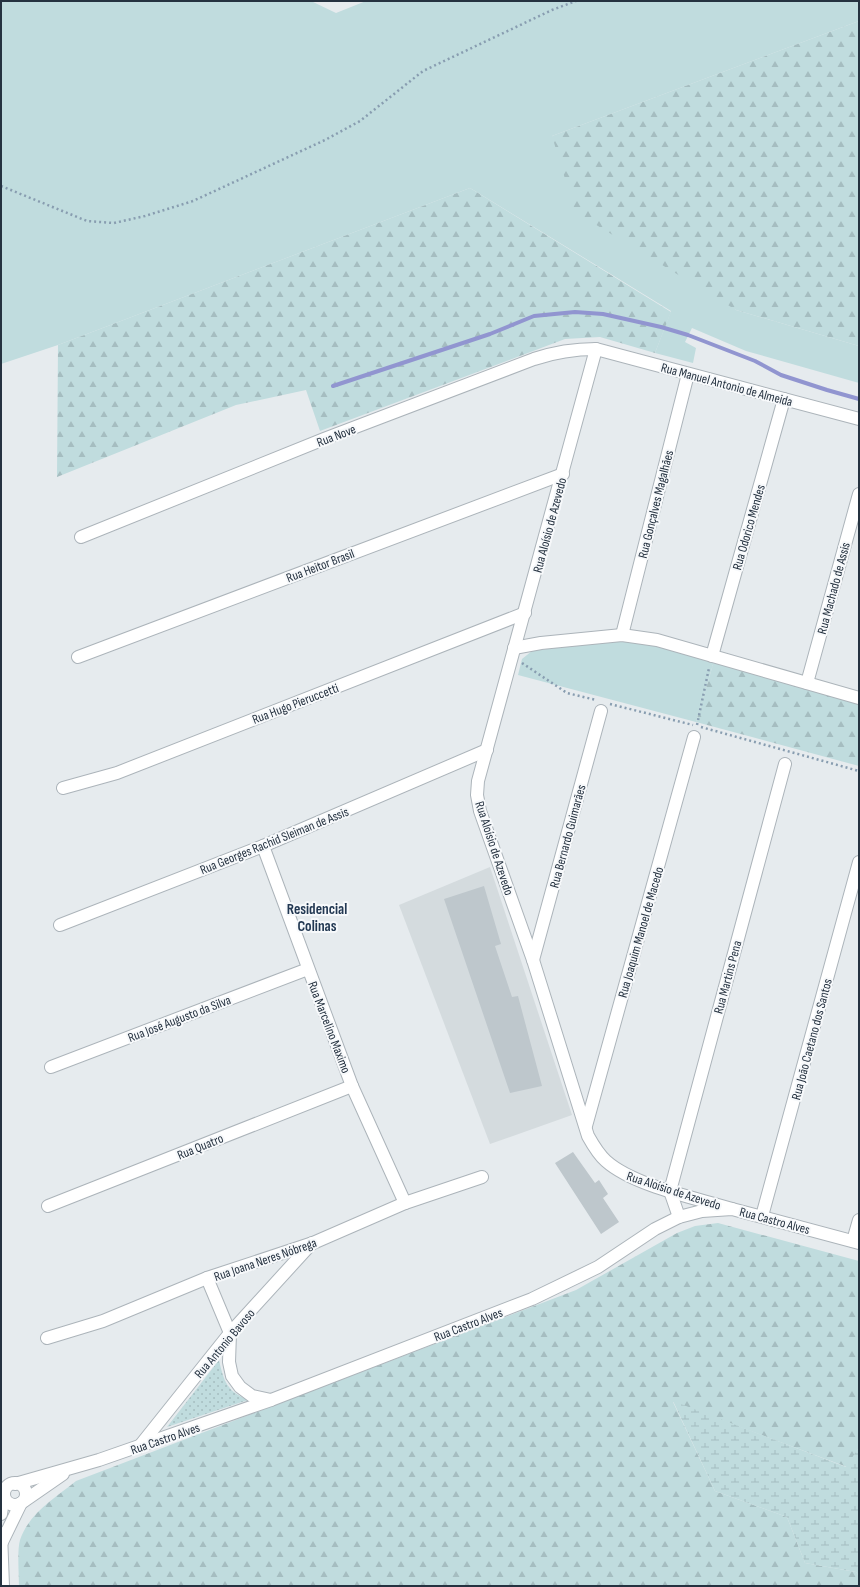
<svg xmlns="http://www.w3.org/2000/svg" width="860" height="1587" font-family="'Sofia Sans Condensed',sans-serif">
	<defs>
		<pattern id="forest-firs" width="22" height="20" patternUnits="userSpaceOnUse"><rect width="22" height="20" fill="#c0dcde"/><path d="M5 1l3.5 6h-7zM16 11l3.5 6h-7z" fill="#a5bdc0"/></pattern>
		<pattern id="wetland-marsh" width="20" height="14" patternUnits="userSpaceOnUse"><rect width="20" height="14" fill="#c0dcde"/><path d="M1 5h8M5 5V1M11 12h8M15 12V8" fill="none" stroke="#a5bdc0"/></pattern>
		<pattern id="park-dots" width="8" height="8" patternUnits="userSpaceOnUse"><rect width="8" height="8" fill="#c0dcde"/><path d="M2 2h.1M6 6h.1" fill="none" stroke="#a5bdc0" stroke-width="1.8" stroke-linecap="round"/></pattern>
	</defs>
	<rect width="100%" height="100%" fill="#e6ebee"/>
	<!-- built -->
	<path fill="#d4dbde" d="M490,867L572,1115L490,1144L399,905Z"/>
	<!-- grass -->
	<g fill="#c0dcde">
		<path d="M1,1H311L336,13L366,1H859V21L552,136L736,310L859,346V383L746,351L692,328L685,342L696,348L693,363L655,353L671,311L470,188L58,345L1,364Z"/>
		<path d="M609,641L644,642L714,661L696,722L518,675L522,659L532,651Z"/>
	</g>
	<!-- forest -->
	<g fill="url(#forest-firs)">
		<path d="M859,21V346L736,310L575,212L552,136Z"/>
		<path d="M470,188L671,312L655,353L600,337L565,339L320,431L306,390L236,405L57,477L58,345Z"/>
		<path d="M714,661L859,702V766L696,722Z"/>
		<path d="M718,1223L859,1261V1447L847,1467L673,1402L715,1491L787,1517L805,1563L856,1572L859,1576V1586H19C19,1574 17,1550 20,1540C29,1513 55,1498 76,1481L576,1290L677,1233L695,1226Z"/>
	</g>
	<!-- wetland -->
	<path fill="url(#wetland-marsh)" d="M673,1401L846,1467L859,1447V1576L856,1572L805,1563L787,1517L715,1491Z"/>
	<!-- park -->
	<path fill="url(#park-dots)" d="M219,1360C224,1382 227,1391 248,1400L167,1427Z"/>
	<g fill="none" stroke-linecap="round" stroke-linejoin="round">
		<!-- stream -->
		<path stroke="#9195d0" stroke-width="4" d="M333,386L490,334L534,316L575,312L603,314L661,327L688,335L755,361L781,375L827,390L859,399"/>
	</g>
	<!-- building -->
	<g fill="#bec7cc">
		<path d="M484,886L501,944L495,946L512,997L518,996L542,1086L510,1093L444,899Z"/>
		<path d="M573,1152L595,1183L599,1180L608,1194L603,1198L619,1222L601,1234L555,1163Z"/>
	</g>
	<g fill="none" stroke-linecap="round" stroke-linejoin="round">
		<!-- minor casing -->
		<g stroke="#acb4ba" stroke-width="14">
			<g id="minor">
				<path d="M596,349L478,781L477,795L480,811L533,960L588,1136C593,1145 598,1154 606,1161C634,1186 696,1198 732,1209"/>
				<path d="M81,537L324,439L534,359C555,352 574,349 596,349L859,419"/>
				<path d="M622,635L688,374"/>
				<path d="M514,648L541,643L622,635L657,640L859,698"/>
				<path d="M712,656L784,399"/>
				<path d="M78,657L563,474"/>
				<path d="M807,683L859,494"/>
				<path d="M63,788L117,773L525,613"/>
				<path d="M263,846L352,1086L405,1203"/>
				<path d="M60,925L263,846L487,750"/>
				<path d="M533,960L601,711"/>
				<path d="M51,1067L308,969"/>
				<path d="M586,1126L694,737"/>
				<path d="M48,1206L352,1086"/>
				<path d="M762,1216L859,862"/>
				<path d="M679,1217L670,1191L785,764"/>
				<path d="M853,1241L859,1220"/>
				<path d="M207,1278L230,1333L229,1362L232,1376L240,1387L252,1396L271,1400"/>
				<path d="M47,1338L103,1321L207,1278L313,1243L405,1203L482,1177"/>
				<path d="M139,1447L230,1333L312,1243"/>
				<circle cx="15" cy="1494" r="11"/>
				<path d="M15,1484L99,1460L271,1400L532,1299L598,1267L655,1229L679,1217L702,1211L732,1209L859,1243"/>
				<path d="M24,1501L63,1474"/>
				<path d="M1,1514L4,1494"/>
				<path d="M1,1533L3,1586"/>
				<path d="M2,1542L21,1503"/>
			</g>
		</g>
		<!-- path -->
		<g stroke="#889db0" stroke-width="2.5" stroke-dasharray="2 3" stroke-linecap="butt">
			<path d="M1,186L87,221L114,223L145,216L193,201L325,140L360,121L423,71L552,10L576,1"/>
			<path d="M522,663L567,693L596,700"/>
			<path d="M610,704L693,725"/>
			<path d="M697,725L709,668"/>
			<path d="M701,727L859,771"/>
		</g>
		<!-- minor -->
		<use href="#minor" stroke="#fff" stroke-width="12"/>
	</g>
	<g text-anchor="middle" stroke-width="4" stroke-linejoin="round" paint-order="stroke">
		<!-- street labels -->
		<g font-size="13" fill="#253240" stroke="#f7f9fb">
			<text transform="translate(727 384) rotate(15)" y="5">Rua Manuel Antonio de Almeida</text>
			<text transform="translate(336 435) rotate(-21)" y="5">Rua Nove</text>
			<text transform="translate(655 504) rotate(-76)" y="5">Rua Gonçalves Magalhães</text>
			<text transform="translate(549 525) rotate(-75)" y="5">Rua Aloísio de Azevedo</text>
			<text transform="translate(748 527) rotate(-74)" y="5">Rua Odorico Mendes</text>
			<text transform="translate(320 565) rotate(-21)" y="5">Rua Heitor Brasil</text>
			<text transform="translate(833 588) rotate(-75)" y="5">Rua Machado de Assis</text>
			<text transform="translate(295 703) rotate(-21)" y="5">Rua Hugo Pieruccetti</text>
			<text transform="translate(567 836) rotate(-75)" y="5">Rua Bernardo Guimarães</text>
			<text transform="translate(274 840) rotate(-22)" y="5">Rua Georges Rachid Sleiman de Assis</text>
			<text transform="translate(495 848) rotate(72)" y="5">Rua Aloísio de Azevedo</text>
			<text transform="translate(640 932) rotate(-74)" y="5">Rua Joaquim Manoel de Macedo</text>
			<text transform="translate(727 977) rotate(-75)" y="5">Rua Martins Pena</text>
			<text transform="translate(179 1018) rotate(-21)" y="5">Rua José Augusto da Silva</text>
			<text transform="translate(330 1027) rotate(69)" y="5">Rua Marcelino Maximo</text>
			<text transform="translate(811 1039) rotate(-75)" y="5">Rua João Caetano dos Santos</text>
			<text transform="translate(200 1146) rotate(-22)" y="5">Rua Quatro</text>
			<text transform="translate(674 1190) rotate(18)" y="5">Rua Aloísio de Azevedo</text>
			<text transform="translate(775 1220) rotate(15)" y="5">Rua Castro Alves</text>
			<text transform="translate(265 1259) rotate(-19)" y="5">Rua Joana Neres Nóbrega</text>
			<text transform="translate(468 1324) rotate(-21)" y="5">Rua Castro Alves</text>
			<text transform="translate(224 1343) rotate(-50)" y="5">Rua Antonio Bavoso</text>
			<text transform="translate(165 1438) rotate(-19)" y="5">Rua Castro Alves</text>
		</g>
		<!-- quarter labels -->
		<g font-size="15" font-weight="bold" fill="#223852" stroke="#f7f9fb">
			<text x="317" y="914">Residencial<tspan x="317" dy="17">Colinas</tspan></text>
		</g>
	</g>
	<!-- border -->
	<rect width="860" height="1587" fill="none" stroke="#253240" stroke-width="4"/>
</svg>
